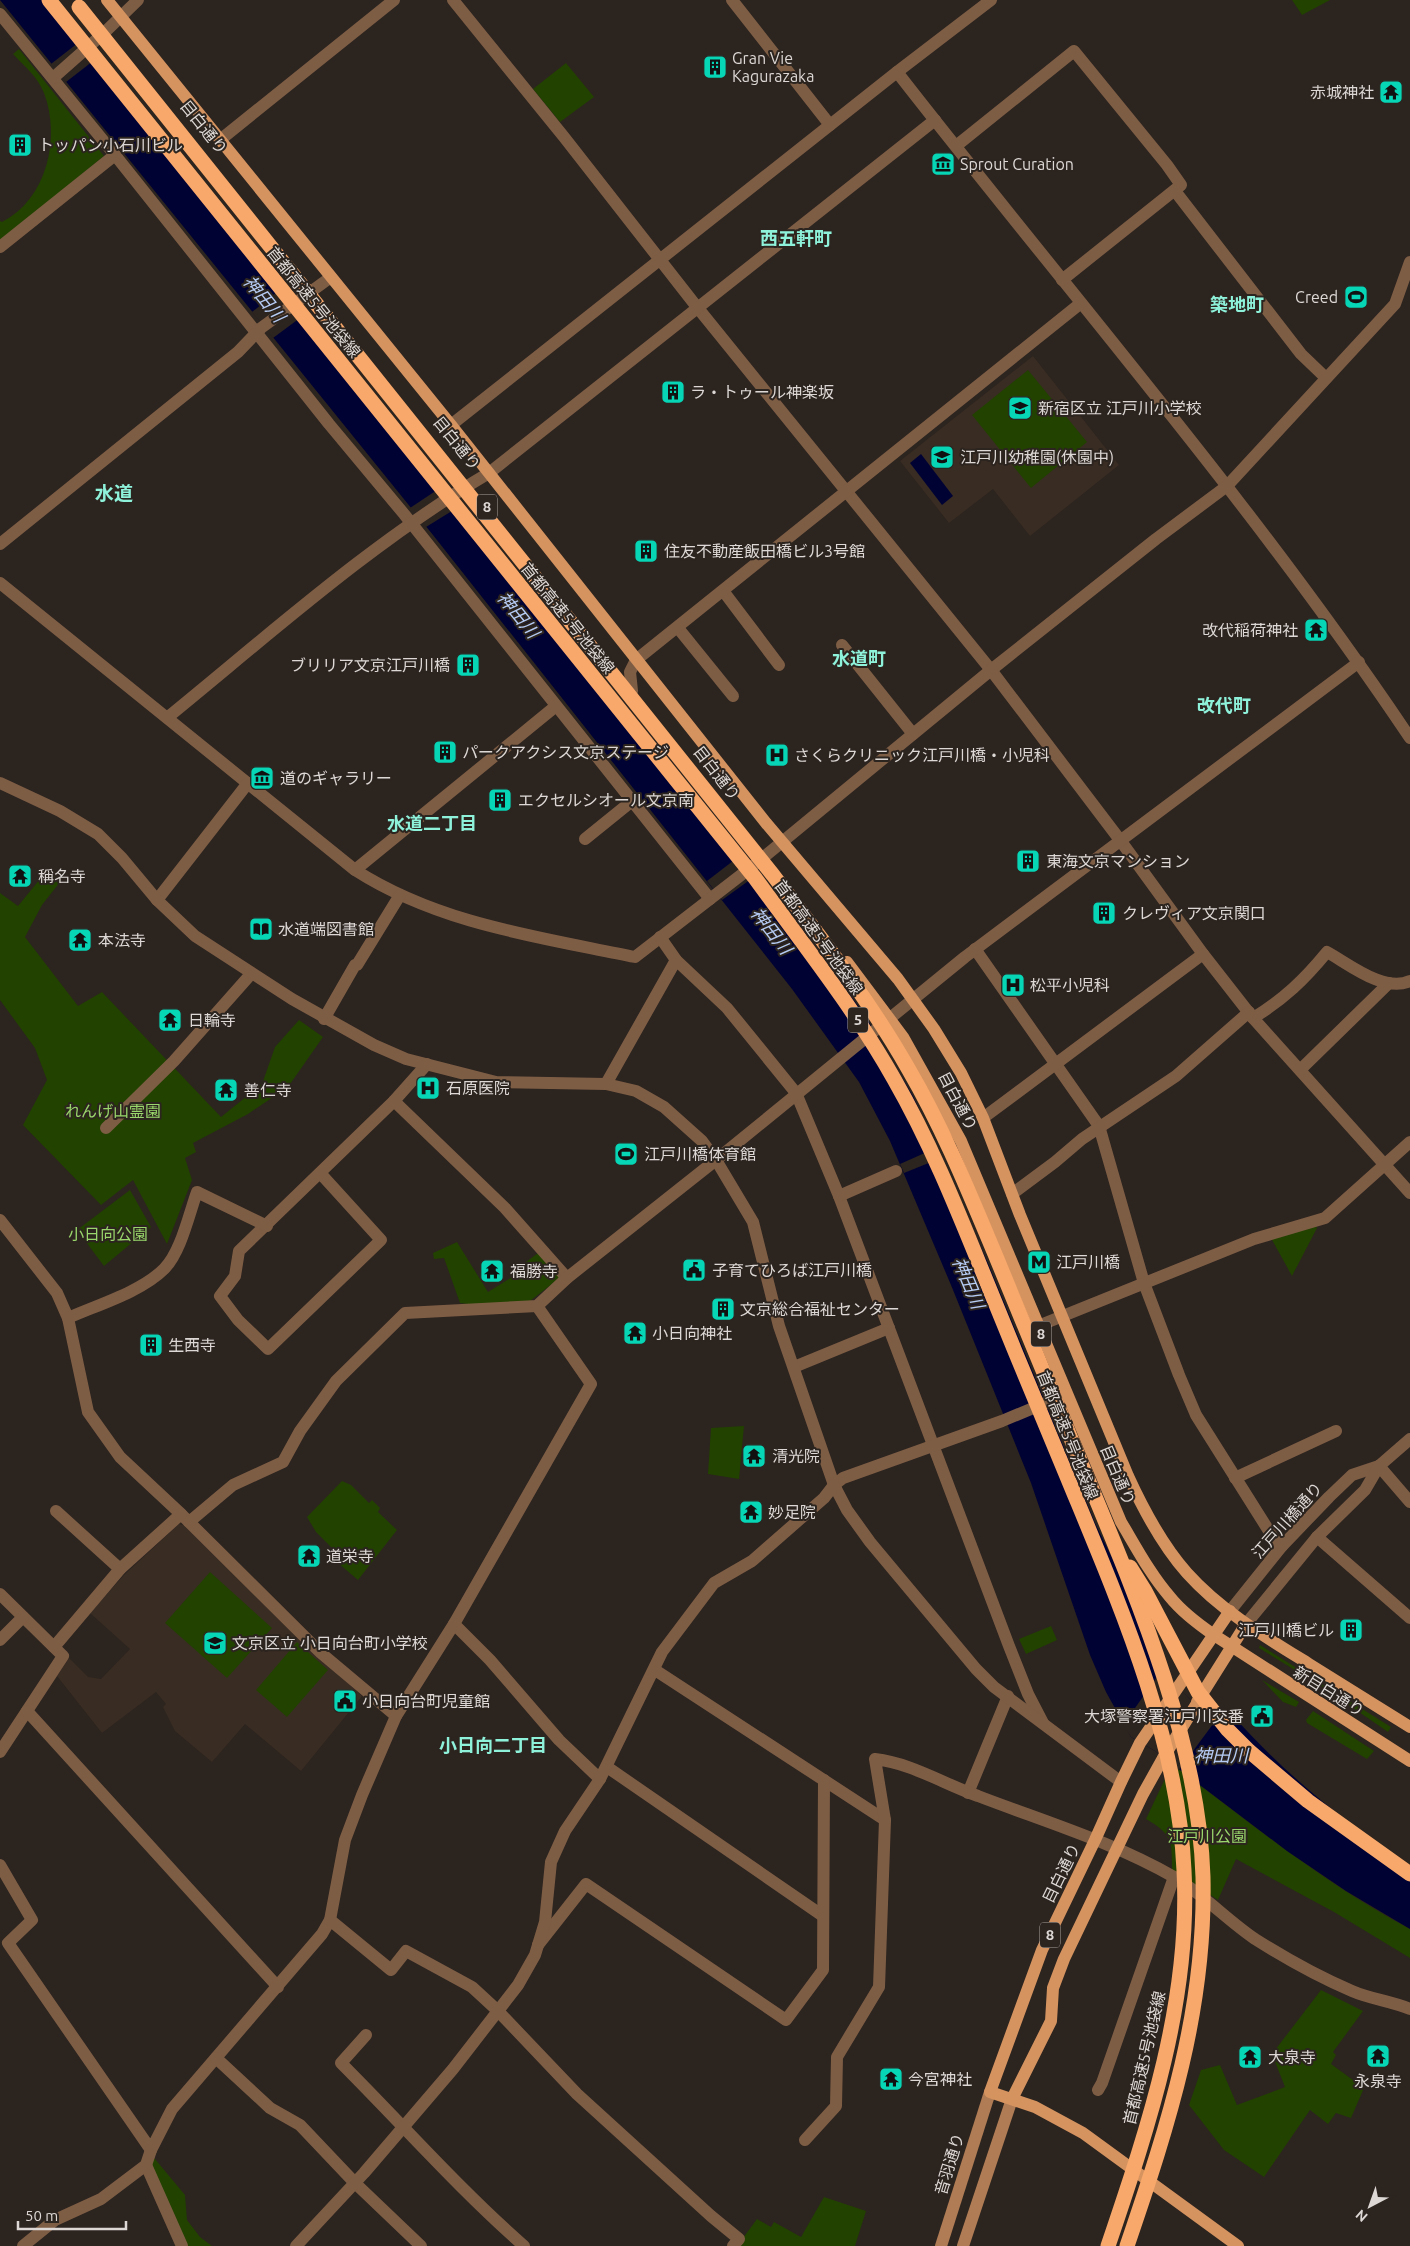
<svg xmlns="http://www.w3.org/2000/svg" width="1410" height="2246" font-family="Ubuntu,'Noto Sans JP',sans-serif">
	<rect width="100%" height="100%" fill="#2c241f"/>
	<!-- built -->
	<g fill="#392c23">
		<path d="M1033,356L1119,465L1030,536L993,489L949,523L900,461Z"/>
		<path d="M179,1524L187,1526L299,1637L362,1696L301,1771L245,1724L212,1762L175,1731L163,1707L166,1704L156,1692L102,1733L57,1676L69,1658L88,1677L101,1679L130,1649L90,1613L124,1575Z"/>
	</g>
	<!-- green -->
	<g fill="#224200">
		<path d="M1292,0H1330L1302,15Z"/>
		<path d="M19,49L104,156L0,241V221L2,222C47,199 61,138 44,93C37,76 25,67 13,54Z"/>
		<path d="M566,63L594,97L560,122L533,89Z"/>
		<path d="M1028,370L1087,442L1031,488L972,415Z"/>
		<path d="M49,868L64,877L42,905L25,937L78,1006L102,992L221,1117L262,1084L275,1047L299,1020L323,1037L288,1087L248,1114L193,1143L196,1152L185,1158L192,1180L167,1244L133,1180L101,1205L23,1125L47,1080L35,1048L0,1000V893L18,906Z"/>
		<path d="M130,1190L151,1227L104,1266L77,1230Z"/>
		<path d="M1313,1222L1317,1228L1292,1276L1271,1238Z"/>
		<path d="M457,1242L488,1292L512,1277L514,1271L538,1253L561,1277L530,1301L476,1305L460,1303L444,1258L434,1259L433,1253Z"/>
		<path d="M744,1426L739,1479L708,1474L711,1428Z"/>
		<path d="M342,1481L351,1485L369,1503L372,1500L380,1508L378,1512L397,1530L358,1580L338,1563L337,1553L316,1532L307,1517Z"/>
		<path d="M210,1572L272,1628L227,1678L165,1623Z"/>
		<path d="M1051,1626L1057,1640L1026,1654L1019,1639Z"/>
		<path d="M297,1642L328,1670L287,1717L256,1690Z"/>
		<path d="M1260,1645L1391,1727L1388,1732L1330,1692L1259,1648Z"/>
		<path d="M1262,1680L1299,1702L1296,1707L1283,1702Z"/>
		<path d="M1313,1711L1374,1751L1367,1759L1307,1723L1306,1720Z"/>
		<path d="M1172,1764C1249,1822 1325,1884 1410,1929V1958L1334,1912L1236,1859L1218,1900L1172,1870C1172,1841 1172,1834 1146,1819Z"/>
		<path d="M1321,1990L1363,2011L1333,2052L1336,2055L1331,2064L1364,2088L1351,2118L1336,2113L1328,2124L1310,2110L1264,2177L1224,2150L1189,2105L1201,2070L1220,2065L1237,2105L1285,2087L1272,2054Z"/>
		<path d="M150,2153L185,2195L187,2220L200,2237L212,2246H182L146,2165Z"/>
		<path d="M824,2197L866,2211L855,2246H737L757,2219L771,2227L774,2222L801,2237Z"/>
	</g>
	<!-- water -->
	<g fill="#000234">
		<path d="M0,0H51L745,857L796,921L864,1014L913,1096L987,1261L1095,1523L1172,1681L1210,1720L1235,1718C1286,1775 1347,1824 1410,1867V1929L1346,1891L1287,1851L1155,1751L1131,1737L1106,1692L1090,1655L1031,1483L951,1285L890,1141L859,1082L792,989L433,535Z"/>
		<path d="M921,454L953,496L942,505L910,463Z"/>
	</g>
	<!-- pier -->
	<g fill="#2c241f">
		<path d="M83,39L97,58L66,82L51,64Z"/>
		<path d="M282,288L304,315L273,338L252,312Z"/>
		<path d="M443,486L460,506L426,527L410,508Z"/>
		<path d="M742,854L758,874L722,900L707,881Z"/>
		<path d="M936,1148L941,1158L904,1173L900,1164Z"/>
		<path d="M1164,1667L1173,1681L1209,1720H1216L1179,1770L1155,1751L1131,1737L1123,1725Z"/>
	</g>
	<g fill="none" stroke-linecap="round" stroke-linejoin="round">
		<!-- minor -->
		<g stroke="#7e5d45" stroke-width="12">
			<path d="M453,0L564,137L693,302L991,670L1120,840L1203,954L1253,1018L1410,1193"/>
			<path d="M732,0L830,125"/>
			<path d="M0,14L115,155L329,424L404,514L710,899"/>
			<path d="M897,72C1069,293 1254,505 1410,738"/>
			<path d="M53,78L105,32"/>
			<path d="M956,146L1074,51L1167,165L1181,185L1062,280"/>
			<path d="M1175,191L1301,354L1326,378"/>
			<path d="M0,247L115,155"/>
			<path d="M451,425L897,72L991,0"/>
			<path d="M0,544L238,352L261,328L331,277"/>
			<path d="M0,583L355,870C439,924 539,937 635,957L754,865L991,670L1156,539L1227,486L1395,304L1410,262"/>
			<path d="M724,592L779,665"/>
			<path d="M678,628L733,696"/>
			<path d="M842,645L913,734"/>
			<path d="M632,691L630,672L636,660L1081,303"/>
			<path d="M168,717C271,633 375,540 489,473L935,120"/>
			<path d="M585,839L632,801"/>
			<path d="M355,870L556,706"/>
			<path d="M157,900L248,783"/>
			<path d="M660,937L676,960L727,1008L796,1093L839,1196L1009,1646L1028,1694L1043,1723"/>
			<path d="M975,949L1099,1126L1144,1283L1179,1375L1196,1415L1274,1539L1282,1546"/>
			<path d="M1253,1018C1284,999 1304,980 1327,952C1349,964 1384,993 1410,981"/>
			<path d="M324,1019L355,965H357L400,895"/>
			<path d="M1300,1070L1389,983"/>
			<path d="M606,1084L676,960"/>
			<path d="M394,1101L505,1208L567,1278"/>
			<path d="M983,1118L1203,954"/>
			<path d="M106,1128L174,1061L251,974"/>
			<path d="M321,1174L381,1240L268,1349L238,1320L220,1296L235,1276L239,1251L394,1101L427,1064"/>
			<path d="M1012,1194L1055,1162L1082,1139L1176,1076L1249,1012"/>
			<path d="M839,1196L896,1171"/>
			<path d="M0,1220L57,1293L68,1318L88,1412L120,1457L181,1514L321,1653L396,1716"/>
			<path d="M68,1318C97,1305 141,1292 164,1269C181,1252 189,1214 197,1192L267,1226"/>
			<path d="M1038,1326L1254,1239L1325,1218L1410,1142"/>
			<path d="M794,1367L889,1328"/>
			<path d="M1379,1466L1410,1502"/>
			<path d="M1235,1478L1336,1431"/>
			<path d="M834,1485L843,1478L1002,1421L1062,1396"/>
			<path d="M56,1511L120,1569"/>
			<path d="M189,1522L233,1485L283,1462L300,1431L336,1381L405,1313L537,1306L567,1278L716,1160L965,957L1359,662"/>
			<path d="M1317,1537L1410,1618"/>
			<path d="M0,1594L63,1656L0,1752"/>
			<path d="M454,1624L490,1660L559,1740L600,1779"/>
			<path d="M0,1640L23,1617"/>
			<path d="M54,1647L120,1569L181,1514"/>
			<path d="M655,1670L885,1820L879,1987L837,2057L836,2106L805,2140"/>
			<path d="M27,1711L278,1987"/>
			<path d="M607,1767L823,1916"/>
			<path d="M968,1793L1008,1696"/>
			<path d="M885,1820L875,1759C911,1763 944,1784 978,1796C1043,1821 1113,1842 1174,1877C1203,1894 1227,1920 1255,1939C1285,1958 1319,1977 1352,1991C1370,1999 1391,2001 1410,2009"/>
			<path d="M0,1865L32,1920L8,1943L151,2150L172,2109L322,1934L330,1920L345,1840L362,1795L396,1716L454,1624L591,1384L537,1306"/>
			<path d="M330,1920L391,1970L406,1951L472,1987L498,2011L577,2094L711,2216L739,2239L733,2246"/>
			<path d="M538,1945L586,1884L786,2020L823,1970L824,1780"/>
			<path d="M366,2035L341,2063C402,2124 459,2189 524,2246"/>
			<path d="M216,2058L270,2108L300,2125L355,2183L421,2246"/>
			<path d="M1098,2090L1102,2083L1174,1877"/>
		</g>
		<!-- tertiary -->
		<g stroke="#7e5d45" stroke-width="12">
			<path d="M105,32L138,0"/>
			<path d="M220,140L394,0"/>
			<path d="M0,783L60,811L98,834L122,858L157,900L195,936L292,999L374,1045L406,1059L496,1082L606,1084L636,1091L664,1107L702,1141L716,1160L753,1222L779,1326L834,1485L847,1510L870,1542L976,1669L994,1687L1121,1782"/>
			<path d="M1230,1611L1282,1546L1329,1497L1352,1475L1379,1466"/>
			<path d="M1246,1624L1317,1537L1365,1490L1379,1466L1410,1439"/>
			<path d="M146,2165L182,2246"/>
			<path d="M23,2246L55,2220L101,2199L146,2165L151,2150"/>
			<path d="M296,2246L364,2173L453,2069L518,1985L535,1955L545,1922L551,1862L565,1831L600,1779L662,1652L714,1583L752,1561L824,1498L834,1485"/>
		</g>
		<!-- secondary -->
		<g stroke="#af7c55" stroke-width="12">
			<path d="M941,2246L990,2092"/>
			<path d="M963,2246L1012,2099"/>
		</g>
		<!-- primary -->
		<g stroke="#d59360" stroke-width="12">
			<path d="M107,0L451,425L766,823L898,979L934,1029L961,1073L983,1118L1020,1215L1128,1476C1144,1511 1162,1545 1187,1573C1221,1611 1267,1638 1309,1664C1343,1685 1376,1706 1410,1727"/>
			<path d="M847,962L903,1037L961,1141L1121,1522C1136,1547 1150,1574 1170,1597C1182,1612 1198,1624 1214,1635L1410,1761"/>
			<path d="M1230,1611L1140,1743L1121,1782L1095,1840L1042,1950L990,2092L1035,2107L1083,2133L1238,2246"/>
			<path d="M1197,1702L1246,1624"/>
			<path d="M1012,2099L1051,2021L1053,1988L1064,1959L1143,1794L1162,1760"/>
		</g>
		<!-- primary-bridge -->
		<path stroke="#d59360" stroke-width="12" d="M1163,1758L1196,1705"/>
		<!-- motorway-bridge -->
		<g stroke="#f8a86a" stroke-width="15">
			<path d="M49,0L755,878C803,944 854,1008 894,1079C929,1140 955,1204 981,1268C1009,1337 1037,1405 1066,1474C1117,1598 1178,1735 1184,1870C1191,2000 1149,2125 1108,2246"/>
			<path d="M79,7L773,875C821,938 870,1001 909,1070C944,1130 970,1195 997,1259C1024,1325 1052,1392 1079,1458C1132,1586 1199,1737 1203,1877C1206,2009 1169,2123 1127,2246"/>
			<path d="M1130,1567L1145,1591L1198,1692L1228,1730L1249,1751L1308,1801L1410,1874"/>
		</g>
	</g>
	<!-- icons -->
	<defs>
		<g id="building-square" transform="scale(1.25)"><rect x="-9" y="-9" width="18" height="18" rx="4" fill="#06d5b6" stroke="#2c241f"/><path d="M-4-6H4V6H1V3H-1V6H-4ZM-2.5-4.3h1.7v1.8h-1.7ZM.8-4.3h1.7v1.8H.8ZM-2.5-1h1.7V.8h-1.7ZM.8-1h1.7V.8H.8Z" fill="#111"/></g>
		<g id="temple-square" transform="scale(1.25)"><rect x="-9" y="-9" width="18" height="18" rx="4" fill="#06d5b6" stroke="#2c241f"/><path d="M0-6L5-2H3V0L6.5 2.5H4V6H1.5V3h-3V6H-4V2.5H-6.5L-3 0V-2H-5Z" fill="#111"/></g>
		<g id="museum-square" transform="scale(1.25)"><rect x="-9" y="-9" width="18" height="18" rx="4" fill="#06d5b6" stroke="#2c241f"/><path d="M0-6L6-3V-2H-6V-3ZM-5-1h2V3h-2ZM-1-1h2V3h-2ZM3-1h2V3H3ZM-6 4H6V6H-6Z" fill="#111"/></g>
		<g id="stadium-square" transform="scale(1.25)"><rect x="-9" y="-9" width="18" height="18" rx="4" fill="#06d5b6" stroke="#2c241f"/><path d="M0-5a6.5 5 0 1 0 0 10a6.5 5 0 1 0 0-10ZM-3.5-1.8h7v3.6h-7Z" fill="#111"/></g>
		<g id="school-square" transform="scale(1.25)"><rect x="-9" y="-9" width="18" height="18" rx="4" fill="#06d5b6" stroke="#2c241f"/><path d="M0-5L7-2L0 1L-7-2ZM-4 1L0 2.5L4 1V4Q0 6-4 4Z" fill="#111"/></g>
		<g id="hospital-square" transform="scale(1.25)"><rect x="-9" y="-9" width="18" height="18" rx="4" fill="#06d5b6" stroke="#2c241f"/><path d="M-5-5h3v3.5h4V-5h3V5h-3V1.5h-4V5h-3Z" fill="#111"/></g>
		<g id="library-square" transform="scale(1.25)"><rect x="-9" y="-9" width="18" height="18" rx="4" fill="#06d5b6" stroke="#2c241f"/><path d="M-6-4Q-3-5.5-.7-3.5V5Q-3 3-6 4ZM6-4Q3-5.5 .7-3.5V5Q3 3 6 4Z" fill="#111"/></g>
		<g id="metro-square" transform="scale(1.25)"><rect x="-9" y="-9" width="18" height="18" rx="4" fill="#06d5b6" stroke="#2c241f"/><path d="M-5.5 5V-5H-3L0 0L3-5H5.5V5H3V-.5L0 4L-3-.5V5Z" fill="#111"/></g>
		<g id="civic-square" transform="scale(1.25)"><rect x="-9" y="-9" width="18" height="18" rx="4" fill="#06d5b6" stroke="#2c241f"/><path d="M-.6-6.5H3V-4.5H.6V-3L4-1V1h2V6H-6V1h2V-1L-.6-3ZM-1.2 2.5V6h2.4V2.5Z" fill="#111"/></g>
	</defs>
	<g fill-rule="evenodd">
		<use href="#building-square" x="715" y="67"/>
		<use href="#temple-square" x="1391" y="92"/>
		<use href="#building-square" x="20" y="145"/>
		<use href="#museum-square" x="943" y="164"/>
		<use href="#stadium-square" x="1356" y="297"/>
		<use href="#building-square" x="673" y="392"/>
		<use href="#school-square" x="1020" y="408"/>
		<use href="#school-square" x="942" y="457"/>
		<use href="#building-square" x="646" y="551"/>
		<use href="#temple-square" x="1316" y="630"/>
		<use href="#building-square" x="468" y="665"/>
		<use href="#building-square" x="445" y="752"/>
		<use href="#hospital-square" x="777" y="755"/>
		<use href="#museum-square" x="262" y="778"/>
		<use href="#building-square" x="500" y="800"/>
		<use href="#building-square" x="1028" y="861"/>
		<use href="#temple-square" x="20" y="876"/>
		<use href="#building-square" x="1104" y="913"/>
		<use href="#library-square" x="261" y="929"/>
		<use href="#temple-square" x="80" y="940"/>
		<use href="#hospital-square" x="1013" y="985"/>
		<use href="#temple-square" x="170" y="1020"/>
		<use href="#hospital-square" x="428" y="1088"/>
		<use href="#temple-square" x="226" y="1090"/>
		<use href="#stadium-square" x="626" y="1154"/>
		<use href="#metro-square" x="1039" y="1262"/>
		<use href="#civic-square" x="694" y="1270"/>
		<use href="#temple-square" x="492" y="1271"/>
		<use href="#building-square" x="723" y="1309"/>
		<use href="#temple-square" x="635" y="1333"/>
		<use href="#building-square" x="151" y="1345"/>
		<use href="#temple-square" x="754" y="1456"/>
		<use href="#temple-square" x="751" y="1512"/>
		<use href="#temple-square" x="309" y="1556"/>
		<use href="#building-square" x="1351" y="1630"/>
		<use href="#school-square" x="215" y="1643"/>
		<use href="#civic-square" x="345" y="1701"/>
		<use href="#civic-square" x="1262" y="1716"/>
		<use href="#temple-square" x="1378" y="2056"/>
		<use href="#temple-square" x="1250" y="2057"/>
		<use href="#temple-square" x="891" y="2079"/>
	</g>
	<g text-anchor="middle" stroke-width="4" stroke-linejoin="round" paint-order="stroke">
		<!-- shield labels -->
		<g fill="#2c241f" stroke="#a8a29e" stroke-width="1">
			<rect x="477" y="494.5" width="20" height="25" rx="4"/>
			<rect x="848" y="1007.5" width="20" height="25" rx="4"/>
			<rect x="1031" y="1321.5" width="20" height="25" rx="4"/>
			<rect x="1040" y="1922.5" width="20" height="25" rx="4"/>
		</g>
		<g font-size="15" font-weight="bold" fill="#ddd8d5">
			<text x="487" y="512">8</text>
			<text x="858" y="1025">5</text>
			<text x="1041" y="1339">8</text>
			<text x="1050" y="1940">8</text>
		</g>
		<!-- poi labels -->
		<g font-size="16" fill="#ddd8d5" stroke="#2c241f" text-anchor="start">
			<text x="732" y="64">Gran Vie<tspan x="732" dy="18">Kagurazaka</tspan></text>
			<text x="1374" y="98" text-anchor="end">赤城神社</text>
			<text x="38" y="151">トッパン小石川ビル</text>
			<text x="960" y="170">Sprout Curation</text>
			<text x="1338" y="303" text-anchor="end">Creed</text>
			<text x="690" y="398">ラ・トゥール神楽坂</text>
			<text x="1038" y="414">新宿区立 江戸川小学校</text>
			<text x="960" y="463">江戸川幼稚園(休園中)</text>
			<text x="664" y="557">住友不動産飯田橋ビル3号館</text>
			<text x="1298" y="636" text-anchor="end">改代稲荷神社</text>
			<text x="450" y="671" text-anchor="end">ブリリア文京江戸川橋</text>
			<text x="462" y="758">パークアクシス文京ステージ</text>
			<text x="794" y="761">さくらクリニック江戸川橋・小児科</text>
			<text x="280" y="784">道のギャラリー</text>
			<text x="518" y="806">エクセルシオール文京南</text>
			<text x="1046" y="867">東海文京マンション</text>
			<text x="38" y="882">稱名寺</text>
			<text x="1122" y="919">クレヴィア文京関口</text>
			<text x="278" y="935">水道端図書館</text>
			<text x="98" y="946">本法寺</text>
			<text x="1030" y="991">松平小児科</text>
			<text x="188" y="1026">日輪寺</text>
			<text x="446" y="1094">石原医院</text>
			<text x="244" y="1096">善仁寺</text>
			<text x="644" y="1160">江戸川橋体育館</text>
			<text x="1056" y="1268">江戸川橋</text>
			<text x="712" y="1276">子育てひろば江戸川橋</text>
			<text x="510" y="1277">福勝寺</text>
			<text x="740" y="1315">文京総合福祉センター</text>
			<text x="652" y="1339">小日向神社</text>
			<text x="168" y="1351">生西寺</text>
			<text x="772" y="1462">清光院</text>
			<text x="768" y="1518">妙足院</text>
			<text x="326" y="1562">道栄寺</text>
			<text x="1334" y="1636" text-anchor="end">江戸川橋ビル</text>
			<text x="232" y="1649">文京区立 小日向台町小学校</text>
			<text x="362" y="1707">小日向台町児童館</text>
			<text x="1244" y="1722" text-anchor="end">大塚警察署江戸川交番</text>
			<text x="1268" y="2063">大泉寺</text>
			<text x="908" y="2085">今宮神社</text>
			<text x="1378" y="2087" text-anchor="middle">永泉寺</text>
		</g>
		<!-- street labels -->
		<g font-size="16" fill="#ddd8d5" stroke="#2c241f">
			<text transform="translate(204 127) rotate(51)" y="6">目白通り</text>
			<text transform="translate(314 302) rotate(51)" y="6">首都高速5号池袋線</text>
			<text transform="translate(457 443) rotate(51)" y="6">目白通り</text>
			<text transform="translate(568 618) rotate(51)" y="6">首都高速5号池袋線</text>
			<text transform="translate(717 773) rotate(52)" y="6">目白通り</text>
			<text transform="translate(819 937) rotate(54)" y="6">首都高速5号池袋線</text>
			<text transform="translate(958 1101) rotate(62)" y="6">目白通り</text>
			<text transform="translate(1068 1435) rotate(68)" y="6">首都高速5号池袋線</text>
			<text transform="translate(1118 1475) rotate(67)" y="6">目白通り</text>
			<text transform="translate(1287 1520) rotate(-48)" y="6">江戸川橋通り</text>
			<text transform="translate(1329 1691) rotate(32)" y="6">新目白通り</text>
			<text transform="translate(1061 1873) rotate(-64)" y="6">目白通り</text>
			<text transform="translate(1144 2058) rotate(-77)" y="6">首都高速5号池袋線</text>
			<text transform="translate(949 2164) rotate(-73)" y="6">音羽通り</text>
		</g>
		<!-- park labels -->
		<g font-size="16" fill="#99d66b" stroke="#2c241f">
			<text x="113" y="1117">れんげ山霊園</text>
			<text x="108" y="1240">小日向公園</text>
			<text x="1207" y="1842">江戸川公園</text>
		</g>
		<!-- neighbourhood labels -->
		<g font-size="18" font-weight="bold" fill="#8ef1da" stroke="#2c241f">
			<text x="796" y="245">西五軒町</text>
			<text x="1237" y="311">築地町</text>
			<text x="859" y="665">水道町</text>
			<text x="1224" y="712">改代町</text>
			<text x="432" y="830">水道二丁目</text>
			<text x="493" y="1752">小日向二丁目</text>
		</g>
		<!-- water labels -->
		<g font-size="18" font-style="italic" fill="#b5cbf3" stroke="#2c241f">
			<text transform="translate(264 299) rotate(51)" y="6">神田川</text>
			<text transform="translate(518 615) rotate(51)" y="6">神田川</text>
			<text transform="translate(771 931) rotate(52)" y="6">神田川</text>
			<text transform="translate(968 1283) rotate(67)" y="6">神田川</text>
			<text x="1221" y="1762">神田川</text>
		</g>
		<!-- quarter labels -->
		<g font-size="19" font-weight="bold" fill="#8ef1da" stroke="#2c241f">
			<text x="114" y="500">水道</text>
		</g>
	</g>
	<!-- north arrow -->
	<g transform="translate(1370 2206) rotate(221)" stroke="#2c241f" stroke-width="4" paint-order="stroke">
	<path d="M0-4L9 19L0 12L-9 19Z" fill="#ddd8d5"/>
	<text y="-8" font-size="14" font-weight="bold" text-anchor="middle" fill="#ddd8d5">N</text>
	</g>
	<!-- scale -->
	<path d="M18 2221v8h108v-8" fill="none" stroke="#ddd8d5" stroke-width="2.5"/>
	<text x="25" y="2221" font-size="15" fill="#ddd8d5" stroke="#2c241f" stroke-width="4" paint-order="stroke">50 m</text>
</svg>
